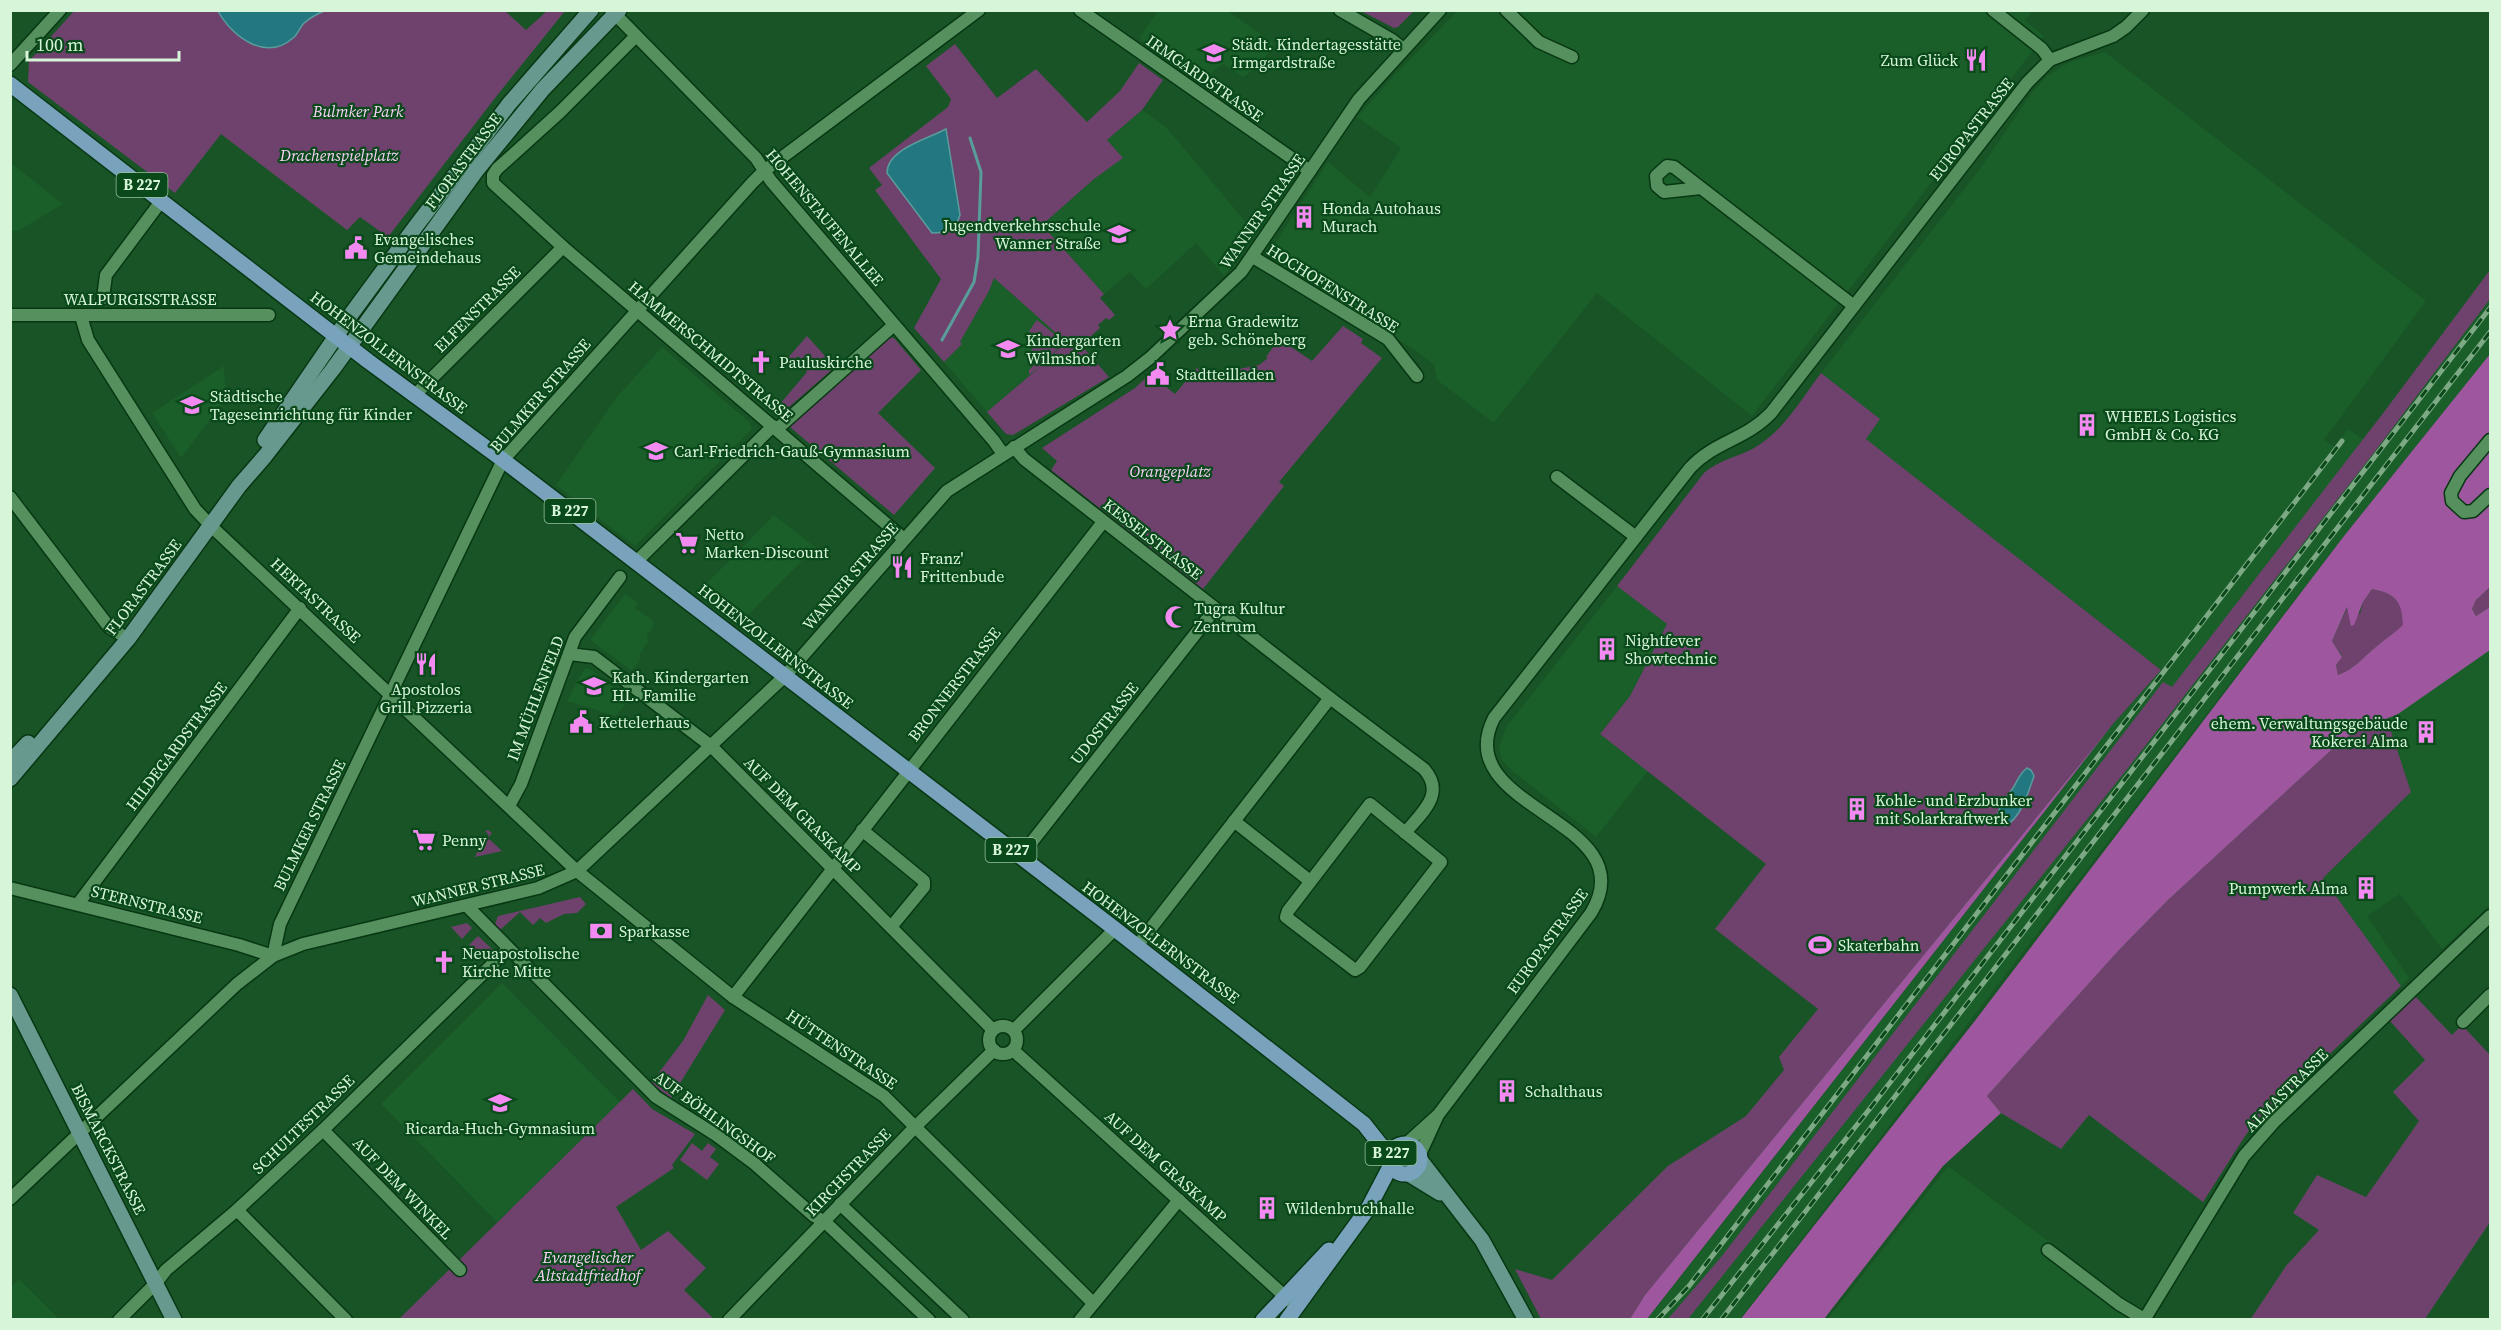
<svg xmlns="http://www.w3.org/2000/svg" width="2501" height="1330" font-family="'Source Serif 4',serif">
	<rect width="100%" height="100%" fill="#185425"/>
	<!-- built -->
	<g fill="#1a5e29">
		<path d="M1226,10L1274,43L1260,66L1243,77L1223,64L1201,81L1139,38L1158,11Z"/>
		<path d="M2033,10L2025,21L2044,36L1752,416L1597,293L1494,423L1437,380L1434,365L1416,351L1269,258L1268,254L1328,162L1370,197L1401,148L1357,117L1392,78L1457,11Z"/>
		<path d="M2105,52L2426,301L2324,440L2334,447L2348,429L2377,449L2490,299V354L2344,536L1740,1319L1647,1320L2113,724L2161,670L1865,439L1880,419L1821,373L1979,170L2033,91L2047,76L2070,62Z"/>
		<path d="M1142,110L1166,127L1255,233L1224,276L1196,243L1146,289L1130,272L1104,294L1042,225L1094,179L1123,158L1107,140Z"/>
		<path d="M11,163L63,204L18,231H11Z"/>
		<path d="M994,278L1067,343L987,412L944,362L962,344L960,342L989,291Z"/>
		<path d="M662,347L749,422L752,429L635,546L556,485L616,398Z"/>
		<path d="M224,366L226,398L181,458L152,413Z"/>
		<path d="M774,515L819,550L811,559L807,556L740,623L698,592Z"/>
		<path d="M1617,586L1667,624L1630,696L1600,734L1648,771L1596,837L1511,770L1502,760L1499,748L1506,727Z"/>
		<path d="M625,594L638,603L635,608L653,621V627L647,635L648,642L639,655L641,658L632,671L590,640Z"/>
		<path d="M2490,649V905L2442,949L2400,894L2367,916L2409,978L2401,986L2323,878L2411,792L2387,719Z"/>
		<path d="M589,668L629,699L616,716L567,701L584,669Z"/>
		<path d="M502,983L620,1102L497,1222L381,1104Z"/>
		<path d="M1948,1166L2136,1307L2128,1320H1827Z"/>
		<path d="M19,1279L59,1319H11V1287Z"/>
	</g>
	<!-- green -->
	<g fill="#6f426e">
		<path d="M504,10L526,30L547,11H565L495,98L388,237L360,217L347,230L221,134L175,193L28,82L29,61L74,11Z"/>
		<path d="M1361,11L1414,10V11L1398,27L1394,28Z"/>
		<path d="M955,44L997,98L1036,69L1087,122L1120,91L1139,63L1163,80L1142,110L1107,140L1123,158L1094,179L1042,225L1104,294L1100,298L1115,315L1109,320L1106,318L1098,325L1100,328L1081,345L1109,377L1013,435L1006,434L987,412L1041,366L1029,375V370L1036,363L1030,353L1037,339L1029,331L1037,320L1064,342L1045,362L1066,342L994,278L989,291L960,342L962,344L944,362L914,328L941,279L875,190L882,185L869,168L948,107L951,99L926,66Z"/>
		<path d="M2490,270V299L2376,450L2128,768L1688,1319H1668L1722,1256L2163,682L2172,687L2384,412Z"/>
		<path d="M1343,326L1363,339L1361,343L1382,358L1279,482L1284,486L1203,589L1051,470L1057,461L1042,448L1135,388L1150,374L1175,394L1197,368L1204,376L1259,365L1268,358L1266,357L1279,339L1312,361Z"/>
		<path d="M807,336L835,367L782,413L778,414L771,411L775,410L807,372L801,366L804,363L798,356L790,364L786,360Z"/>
		<path d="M889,338H894L921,370L878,413L935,468L894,515L790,427Z"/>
		<path d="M1821,373L1880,419L1866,439L2161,670L2113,724L1645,1295L1630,1319H1541L1515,1269L1552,1280L1668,1166L1746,1116L1784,1070L1779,1057L1818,1009L1715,929L1766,864L1600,734L1630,696L1667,624L1617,586L1704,473C1719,460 1737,457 1754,448C1783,432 1802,398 1821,373Z"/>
		<path d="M2490,587V607L2476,616L2472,609L2476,600Z"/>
		<path d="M2372,589C2396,594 2402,601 2404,625C2395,633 2386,638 2377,646C2363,657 2355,669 2338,675L2336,665L2342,656L2332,641L2348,606L2360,614L2363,602Z"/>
		<path d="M2387,719L2411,792L2323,878L2401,986L2247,1133L2203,1202L2089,1115L2061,1149L2001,1113L1987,1096L2120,949L2168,900L2340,742L2354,732Z"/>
		<path d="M488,830L492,833L488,838L502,851L475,857L483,840L489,835L485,831Z"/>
		<path d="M580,897L586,904L577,913L564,914L546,923L540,918L533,925L520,912L500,930L495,924L498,916Z"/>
		<path d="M467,923L472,928L462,939L451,927Z"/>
		<path d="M478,936L493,950L483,960L469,945Z"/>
		<path d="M708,995L725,1010L671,1098L651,1083L683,1041Z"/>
		<path d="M2415,996L2452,1035L2462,1025L2490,1055V1222L2425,1319L2250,1320L2286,1266L2319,1230L2293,1213L2317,1175L2366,1197L2419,1121L2393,1092L2425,1060L2390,1021Z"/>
		<path d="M633,1089L652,1109L695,1134L672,1165L674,1168L616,1207L641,1250L668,1231L706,1268L684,1290L714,1319L398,1320Z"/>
		<path d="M692,1143L702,1151L708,1143L716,1149L710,1157L719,1164L707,1180L680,1160Z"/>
	</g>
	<!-- forest -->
	<g fill="#9e579e" fill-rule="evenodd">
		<path d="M2490,354V587L2476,600L2472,609L2476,616L2490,607V650L2398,714L2354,732L2340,742L2168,900L2120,949L1987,1096L2001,1113L1943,1166L1824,1319L1740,1320L1974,1022L2344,536ZM2372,589C2396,594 2402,601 2403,625C2395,633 2386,638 2377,646C2363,657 2355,669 2338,675L2336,665L2342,657L2332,641L2347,607L2351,626L2354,625L2363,602Z"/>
		<path d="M2113,724L1647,1319H1630L1645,1295Z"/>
	</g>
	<!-- water -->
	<g fill="#237781" stroke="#599d9b" stroke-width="1.5">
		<path d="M218,11H324C317,14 310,18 304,23C300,27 298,34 293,38C266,62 232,37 218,11Z"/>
		<path d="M946,129L960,215C956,229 946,233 932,233L887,173C887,149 928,139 946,129Z"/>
		<path d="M2027,768L2031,770L2034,776C2028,793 2021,818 2005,826L1997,822C1997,806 2005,800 2013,788C2018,780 2019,774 2027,768Z"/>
	</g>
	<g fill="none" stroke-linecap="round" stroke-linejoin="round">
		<!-- stream -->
		<path stroke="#599d9b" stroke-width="3" d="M942,340L974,282L978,257L981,172L970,138"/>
		<!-- street casing -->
		<g stroke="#083713" stroke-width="15">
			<g id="street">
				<path d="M611,10L756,158L771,181L994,441L1003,454"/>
				<path d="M1080,10L1310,171"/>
				<path d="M1340,10L1392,40L1403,49"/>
				<path d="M1506,10L1539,42L1572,57"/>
				<path d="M1993,10L2042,49L2050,60"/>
				<path d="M636,36L560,112L497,169L493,175V183L563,247L904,539"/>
				<path d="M10,65L60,10"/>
				<path d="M1701,188L1664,192L1657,186L1656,176L1667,166L1674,167L1854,306"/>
				<path d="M1253,257L1388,339L1417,376"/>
				<path d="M103,298L106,275L162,200"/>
				<path d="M10,315H269"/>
				<path d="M81,316L88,340L195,509L211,526L577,871L733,997L884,1096L1093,1303"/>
				<path d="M415,395L563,247"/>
				<path d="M777,429L894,325"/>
				<path d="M2490,440L2460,476L2451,493L2452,501L2464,512L2473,511L2490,495"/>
				<path d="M1014,447L1024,459L1330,698"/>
				<path d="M1557,477L1636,537"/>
				<path d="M10,497L109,627L128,639"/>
				<path d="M637,561L773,426"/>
				<path d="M569,654L594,657L711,746L993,1030"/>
				<path d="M1370,804L1441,862L1360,967L1355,970L1286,917L1288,911Z"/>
				<path d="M509,806L521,784L575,637L620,577"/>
				<path d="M1234,821L1310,881"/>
				<path d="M862,830L924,881V887L891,927"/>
				<path d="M1020,857L1215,609"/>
				<path d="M10,888L239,945L273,956"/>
				<path d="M78,904L300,608"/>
				<path d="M467,906L656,1097L716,1135L755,1164L814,1216L824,1221L929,1320"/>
				<path d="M1137,946L1330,698L1424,769C1446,794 1422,812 1405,833"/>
				<path d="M273,956L280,924L503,460L752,183L764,171L979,10"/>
				<path d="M733,997L1103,522"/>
				<path d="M2463,1022L2490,995"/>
				<circle cx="1003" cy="1040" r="14"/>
				<path d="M1014,1030L1115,929"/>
				<path d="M1013,1050L1290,1301"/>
				<path d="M323,1130L460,1270"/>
				<path d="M1407,1143L1438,1115L1591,913C1648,819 1447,810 1494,718L1690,468C1715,441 1745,440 1771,413L2027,83L2050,60L2113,36L2126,27L2143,10"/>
				<path d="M1420,1154L1437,1117"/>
				<path d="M10,1199L237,984L273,956L303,944L538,888L577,871L785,676L947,491L1127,376L1150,358L1241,272L1359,99L1440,10"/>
				<path d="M840,1204L963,1320"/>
				<path d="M237,1210L346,1320"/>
				<path d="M2048,1250L2119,1304L2144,1319"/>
				<path d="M119,1320L156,1283L166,1270L237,1210L323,1130L508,949"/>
				<path d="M729,1320L916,1126L994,1050"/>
				<path d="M1080,1320L1179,1200"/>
				<path d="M2144,1320L2244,1156L2274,1122L2490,916"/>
			</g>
		</g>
		<!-- secondary casing -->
		<g stroke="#083713" stroke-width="18">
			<g id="secondary">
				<path d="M265,440L352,313L416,226L509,104L591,10"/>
				<path d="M10,762L28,743"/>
				<path d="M10,779L128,639L239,486L265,456L333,369L476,171L543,89L619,10"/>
				<path d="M10,995L174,1320"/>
				<path d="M1421,1161L1482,1240L1526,1320"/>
				<path d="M1409,1174L1440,1193"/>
			</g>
		</g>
		<!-- primary casing -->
		<g stroke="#083713" stroke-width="18">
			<g id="primary">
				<path d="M10,84L368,361L503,460L1115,929L1364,1124L1390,1157"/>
				<circle cx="1405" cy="1159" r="15"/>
				<path d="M1263,1320L1329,1250"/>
				<path d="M1287,1320L1369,1207L1391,1165"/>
			</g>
		</g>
		<!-- street -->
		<use href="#street" stroke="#56905e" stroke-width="12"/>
		<!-- secondary -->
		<use href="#secondary" stroke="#67998e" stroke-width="15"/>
		<!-- primary -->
		<use href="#primary" stroke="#79a3bd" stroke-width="15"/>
		<!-- rail casing -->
		<g stroke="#7da984" stroke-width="5">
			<g id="rail">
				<path d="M1657,1320L1689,1286L2342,441"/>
				<path d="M1702,1320L1868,1111L2490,308"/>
				<path d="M1721,1320L2490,332"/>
			</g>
		</g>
		<!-- rail -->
		<use href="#rail" stroke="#09491a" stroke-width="3" stroke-dasharray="9" stroke-linecap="butt"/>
	</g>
	<!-- icons -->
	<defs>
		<g id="school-bare" transform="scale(1.8)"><path d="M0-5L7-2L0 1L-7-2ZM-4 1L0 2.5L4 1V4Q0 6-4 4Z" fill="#f38af2" stroke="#09491a" stroke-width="2.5" paint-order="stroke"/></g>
		<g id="restaurant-bare" transform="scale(1.8)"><path d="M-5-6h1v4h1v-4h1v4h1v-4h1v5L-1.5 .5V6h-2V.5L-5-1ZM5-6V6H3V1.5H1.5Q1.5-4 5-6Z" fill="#f38af2" stroke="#09491a" stroke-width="2.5" paint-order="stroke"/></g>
		<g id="building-bare" transform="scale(1.8)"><path d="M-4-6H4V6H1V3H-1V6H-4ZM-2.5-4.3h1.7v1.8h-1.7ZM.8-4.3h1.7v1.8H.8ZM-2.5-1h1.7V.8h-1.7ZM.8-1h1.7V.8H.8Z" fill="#f38af2" stroke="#09491a" stroke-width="2.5" paint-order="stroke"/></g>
		<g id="civic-bare" transform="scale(1.8)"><path d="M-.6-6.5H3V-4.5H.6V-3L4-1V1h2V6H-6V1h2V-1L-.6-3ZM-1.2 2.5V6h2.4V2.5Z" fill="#f38af2" stroke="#09491a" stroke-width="2.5" paint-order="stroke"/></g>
		<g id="sight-bare" transform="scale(1.8)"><path d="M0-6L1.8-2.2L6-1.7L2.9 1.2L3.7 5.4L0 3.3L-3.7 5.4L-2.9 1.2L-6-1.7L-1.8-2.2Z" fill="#f38af2" stroke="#09491a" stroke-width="2.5" paint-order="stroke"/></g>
		<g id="church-bare" transform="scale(1.8)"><path d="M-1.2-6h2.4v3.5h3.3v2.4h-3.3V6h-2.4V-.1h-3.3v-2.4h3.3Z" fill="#f38af2" stroke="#09491a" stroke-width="2.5" paint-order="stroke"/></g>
		<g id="supermarket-bare" transform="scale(1.8)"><path d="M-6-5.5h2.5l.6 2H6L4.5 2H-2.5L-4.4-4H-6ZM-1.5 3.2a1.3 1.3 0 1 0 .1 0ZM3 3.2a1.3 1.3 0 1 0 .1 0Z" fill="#f38af2" stroke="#09491a" stroke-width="2.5" paint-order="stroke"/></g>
		<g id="mosque-bare" transform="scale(1.8)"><path d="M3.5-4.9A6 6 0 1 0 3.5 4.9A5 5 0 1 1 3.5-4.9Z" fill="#f38af2" stroke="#09491a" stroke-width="2.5" paint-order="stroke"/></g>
		<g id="bank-bare" transform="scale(1.8)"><path d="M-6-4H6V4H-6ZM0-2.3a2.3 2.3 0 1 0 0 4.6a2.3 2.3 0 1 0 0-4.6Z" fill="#f38af2" stroke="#09491a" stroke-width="2.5" paint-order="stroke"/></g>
		<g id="stadium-bare" transform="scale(1.8)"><path d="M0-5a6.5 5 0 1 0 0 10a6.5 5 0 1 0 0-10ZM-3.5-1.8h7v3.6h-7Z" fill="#f38af2" stroke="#09491a" stroke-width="2.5" paint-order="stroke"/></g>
	</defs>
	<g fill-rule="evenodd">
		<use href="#school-bare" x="1214" y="53"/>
		<use href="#restaurant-bare" x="1976" y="60"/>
		<use href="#building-bare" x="1304" y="217"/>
		<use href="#school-bare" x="1119" y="234"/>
		<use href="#civic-bare" x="356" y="248"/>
		<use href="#sight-bare" x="1170" y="330"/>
		<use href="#school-bare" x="1008" y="349"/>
		<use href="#church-bare" x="761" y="362"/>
		<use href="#civic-bare" x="1158" y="374"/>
		<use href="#school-bare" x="192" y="405"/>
		<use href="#building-bare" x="2087" y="425"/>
		<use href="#school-bare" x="656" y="451"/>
		<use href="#supermarket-bare" x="687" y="543"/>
		<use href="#restaurant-bare" x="902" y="567"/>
		<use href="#mosque-bare" x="1176" y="617"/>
		<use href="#building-bare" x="1607" y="649"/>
		<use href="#restaurant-bare" x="426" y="664"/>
		<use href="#school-bare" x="594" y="686"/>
		<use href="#civic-bare" x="581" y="722"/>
		<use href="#building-bare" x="2426" y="732"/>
		<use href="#building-bare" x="1857" y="809"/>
		<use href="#supermarket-bare" x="424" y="840"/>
		<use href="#building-bare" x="2366" y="888"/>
		<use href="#bank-bare" x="601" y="931"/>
		<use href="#stadium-bare" x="1820" y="945"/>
		<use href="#church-bare" x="444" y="962"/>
		<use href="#building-bare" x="1507" y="1091"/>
		<use href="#school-bare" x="500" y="1103"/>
		<use href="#building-bare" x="1267" y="1208"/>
	</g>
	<g text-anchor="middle" stroke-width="4.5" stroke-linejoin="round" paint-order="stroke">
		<!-- shield labels -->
		<g fill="#09491a" stroke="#99c1a0" stroke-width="1.5">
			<rect x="116.5" y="173" width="51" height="24" rx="4.5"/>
			<rect x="544.5" y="499" width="51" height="24" rx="4.5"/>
			<rect x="985.5" y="838" width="51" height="24" rx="4.5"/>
			<rect x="1365.5" y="1141" width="51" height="24" rx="4.5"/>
		</g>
		<g font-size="15" font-weight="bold" fill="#d7f5d9">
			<text x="142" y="190">B 227</text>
			<text x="570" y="516">B 227</text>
			<text x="1011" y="855">B 227</text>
			<text x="1391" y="1158">B 227</text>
		</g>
		<!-- poi labels -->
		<g font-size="16" fill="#d7f5d9" stroke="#09491a" text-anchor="start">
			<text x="1232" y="50">Städt. Kindertagesstätte<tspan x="1232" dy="18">Irmgardstraße</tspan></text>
			<text x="1958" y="66" text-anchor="end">Zum Glück</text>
			<text x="1322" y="214">Honda Autohaus<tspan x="1322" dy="18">Murach</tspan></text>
			<text x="1101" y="231" text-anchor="end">Jugendverkehrsschule<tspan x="1101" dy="18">Wanner Straße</tspan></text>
			<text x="374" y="245">Evangelisches<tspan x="374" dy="18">Gemeindehaus</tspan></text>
			<text x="1188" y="327">Erna Gradewitz<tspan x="1188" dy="18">geb. Schöneberg</tspan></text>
			<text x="1026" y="346">Kindergarten<tspan x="1026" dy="18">Wilmshof</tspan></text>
			<text x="779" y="368">Pauluskirche</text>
			<text x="1176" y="380">Stadtteilladen</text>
			<text x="210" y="402">Städtische<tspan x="210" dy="18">Tageseinrichtung für Kinder</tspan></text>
			<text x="2105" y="422">WHEELS Logistics<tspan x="2105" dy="18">GmbH &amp; Co. KG</tspan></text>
			<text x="674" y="457">Carl-Friedrich-Gauß-Gymnasium</text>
			<text x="705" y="540">Netto<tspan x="705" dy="18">Marken-Discount</tspan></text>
			<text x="920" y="564">Franz'<tspan x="920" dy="18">Frittenbude</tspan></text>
			<text x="1194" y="614">Tugra Kultur<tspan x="1194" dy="18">Zentrum</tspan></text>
			<text x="1625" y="646">Nightfever<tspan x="1625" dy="18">Showtechnic</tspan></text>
			<text x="612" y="683">Kath. Kindergarten<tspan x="612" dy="18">HL. Familie</tspan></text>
			<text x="426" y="695" text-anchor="middle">Apostolos<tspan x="426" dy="18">Grill Pizzeria</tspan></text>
			<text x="599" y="728">Kettelerhaus</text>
			<text x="2408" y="729" text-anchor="end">ehem. Verwaltungsgebäude<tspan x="2408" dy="18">Kokerei Alma</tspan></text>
			<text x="1875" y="806">Kohle- und Erzbunker<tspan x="1875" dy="18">mit Solarkraftwerk</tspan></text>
			<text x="442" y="846">Penny</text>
			<text x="2348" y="894" text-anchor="end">Pumpwerk Alma</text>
			<text x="619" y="937">Sparkasse</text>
			<text x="1838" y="951">Skaterbahn</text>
			<text x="462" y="959">Neuapostolische<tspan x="462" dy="18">Kirche Mitte</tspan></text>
			<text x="1525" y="1097">Schalthaus</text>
			<text x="500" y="1134" text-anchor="middle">Ricarda-Huch-Gymnasium</text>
			<text x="1285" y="1214">Wildenbruchhalle</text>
		</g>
		<!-- street labels -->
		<g font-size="16" fill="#d7f5d9" stroke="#09491a">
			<text transform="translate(1205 78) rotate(35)" y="6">IRMGARDSTRASSE</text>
			<text transform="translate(1971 129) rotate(-52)" y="6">EUROPASTRASSE</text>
			<text transform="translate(463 161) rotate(-53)" y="6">FLORASTRASSE</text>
			<text transform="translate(1262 211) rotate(-55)" y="6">WANNER STRASSE</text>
			<text transform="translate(825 217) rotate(50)" y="6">HOHENSTAUFENALLEE</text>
			<text transform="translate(1333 288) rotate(32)" y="6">HOCHOFENSTRASSE</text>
			<text x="140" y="305">WALPURGISSTRASSE</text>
			<text transform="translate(477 309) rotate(-45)" y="6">ELFENSTRASSE</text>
			<text transform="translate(711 351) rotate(40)" y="6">HAMMERSCHMIDTSTRASSE</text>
			<text transform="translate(389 352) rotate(37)" y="6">HOHENZOLLERNSTRASSE</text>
			<text transform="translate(540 395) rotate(-49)" y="6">BULMKER STRASSE</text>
			<text transform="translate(1153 539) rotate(38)" y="6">KESSELSTRASSE</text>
			<text transform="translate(850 576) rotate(-49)" y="6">WANNER STRASSE</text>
			<text transform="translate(143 587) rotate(-53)" y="6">FLORASTRASSE</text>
			<text transform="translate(316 600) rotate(43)" y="6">HERTASTRASSE</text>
			<text transform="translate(776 646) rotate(38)" y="6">HOHENZOLLERNSTRASSE</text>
			<text transform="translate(954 684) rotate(-52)" y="6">BRONNERSTRASSE</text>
			<text transform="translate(535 698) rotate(-69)" y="6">IM MÜHLENFELD</text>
			<text transform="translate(1104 723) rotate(-52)" y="6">UDOSTRASSE</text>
			<text transform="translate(176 746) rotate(-53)" y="6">HILDEGARDSTRASSE</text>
			<text transform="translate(803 815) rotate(45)" y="6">AUF DEM GRASKAMP</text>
			<text transform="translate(309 825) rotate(-64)" y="6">BULMKER STRASSE</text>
			<text transform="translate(478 885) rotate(-14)" y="6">WANNER STRASSE</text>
			<text transform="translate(147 904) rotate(14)" y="6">STERNSTRASSE</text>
			<text transform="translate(1547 941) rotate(-54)" y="6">EUROPASTRASSE</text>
			<text transform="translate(1161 942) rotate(37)" y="6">HOHENZOLLERNSTRASSE</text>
			<text transform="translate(842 1049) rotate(34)" y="6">HÜTTENSTRASSE</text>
			<text transform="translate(2286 1090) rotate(-45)" y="6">ALMASTRASSE</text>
			<text transform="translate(715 1117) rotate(36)" y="6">AUF BÖHLINGSHOF</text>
			<text transform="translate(303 1124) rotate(-44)" y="6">SCHULTESTRASSE</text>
			<text transform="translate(109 1149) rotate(63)" y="6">BISMARCKSTRASSE</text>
			<text transform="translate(1166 1166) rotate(42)" y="6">AUF DEM GRASKAMP</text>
			<text transform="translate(848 1172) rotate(-46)" y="6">KIRCHSTRASSE</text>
			<text transform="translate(403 1188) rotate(46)" y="6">AUF DEM WINKEL</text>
		</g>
		<!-- park labels -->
		<g font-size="16" font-style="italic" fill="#f8d2f7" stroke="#09491a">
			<text x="358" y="117">Bulmker Park</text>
			<text x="339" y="161">Drachenspielplatz</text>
			<text x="1170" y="477">Orangeplatz</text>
			<text x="588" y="1263">Evangelischer<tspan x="588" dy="18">Altstadtfriedhof</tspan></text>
		</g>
	</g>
	<!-- border -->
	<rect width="2501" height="1330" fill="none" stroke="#d7f5d9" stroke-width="24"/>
	<!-- scale -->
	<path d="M27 51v9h152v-9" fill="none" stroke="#d7f5d9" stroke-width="3"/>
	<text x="36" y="51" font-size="18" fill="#d7f5d9" stroke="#09491a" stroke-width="4.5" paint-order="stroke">100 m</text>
</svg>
